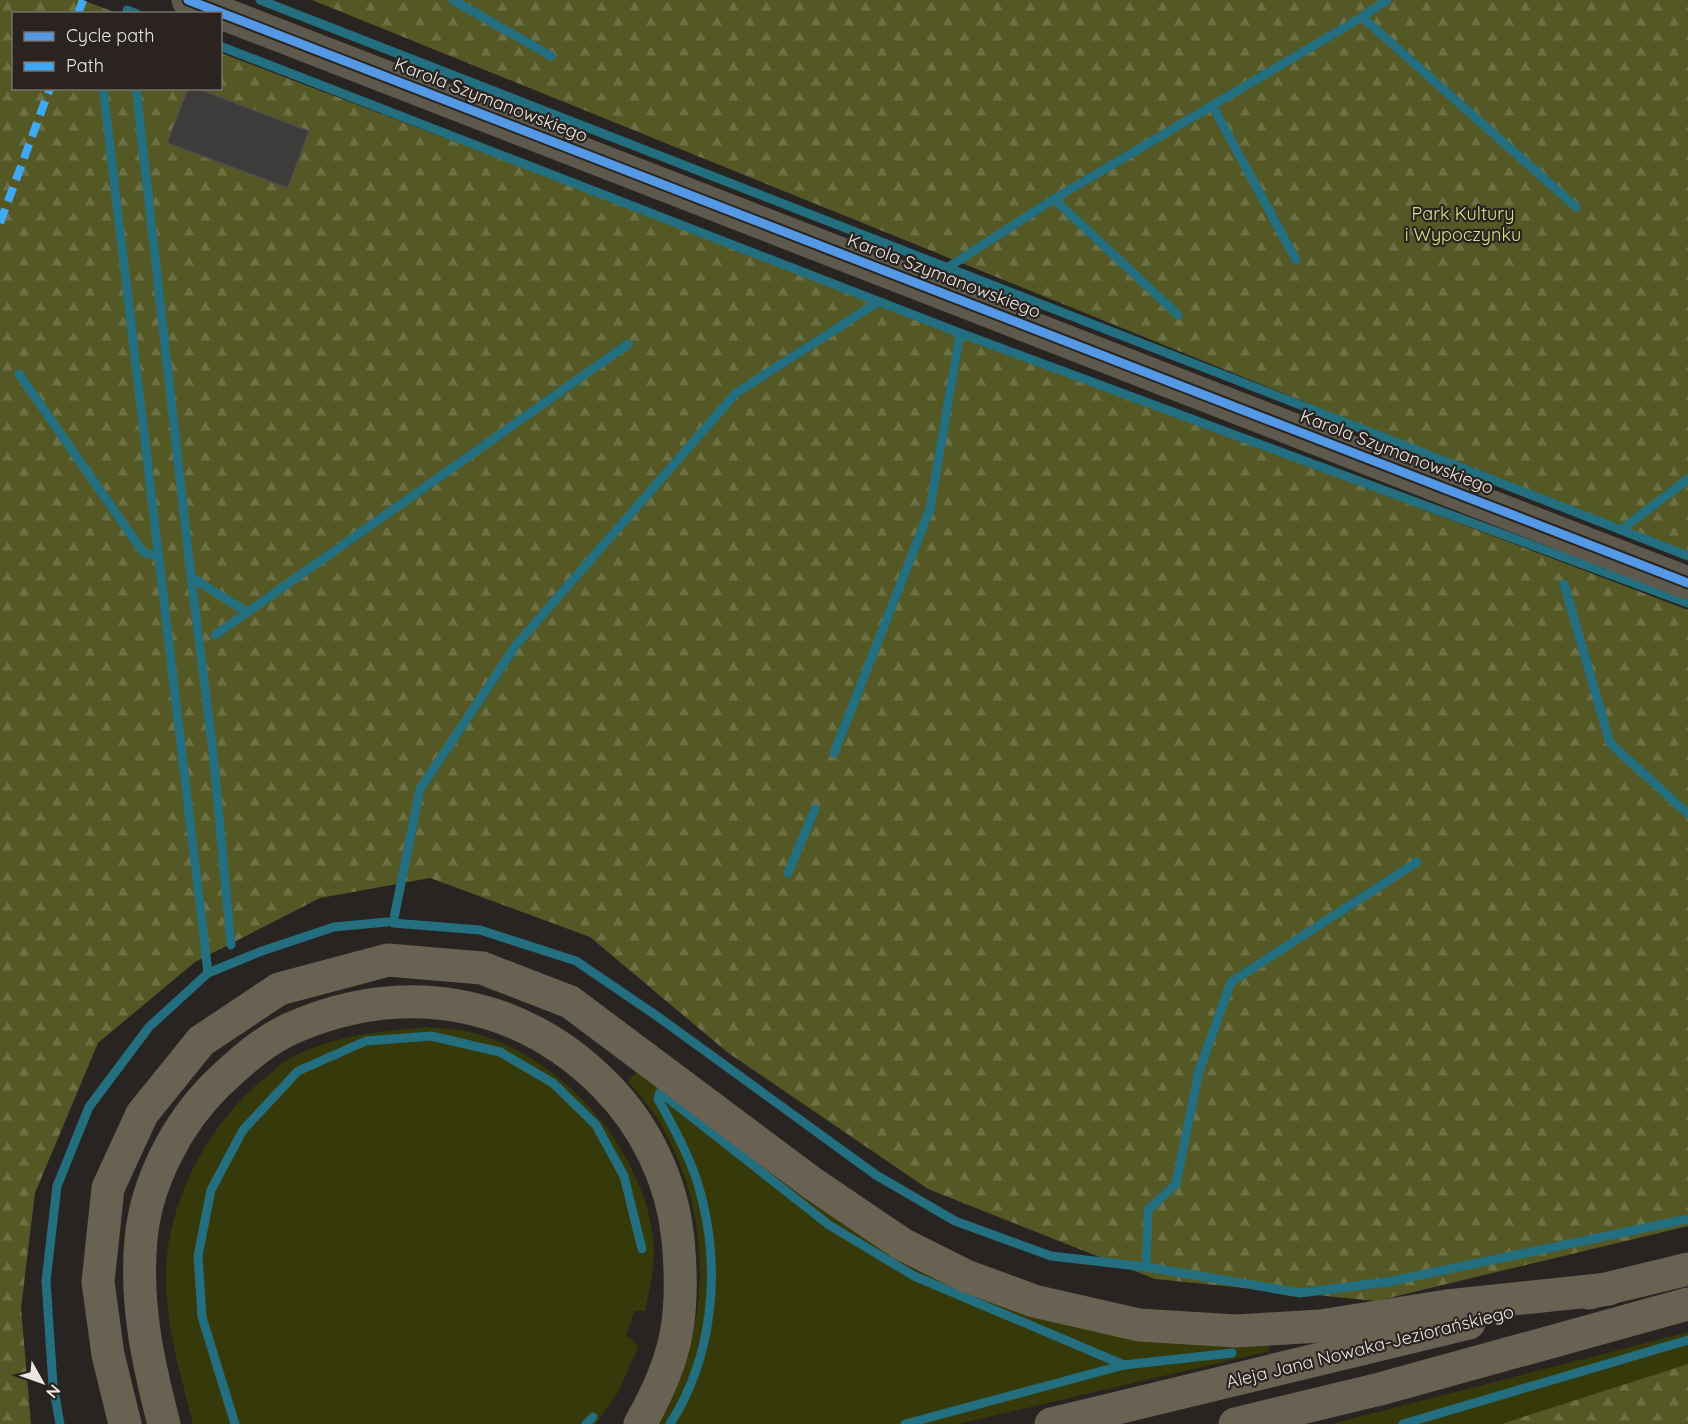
<svg xmlns="http://www.w3.org/2000/svg" width="1688" height="1424" font-family="Quicksand,sans-serif">
	<defs>
		<pattern id="forest-firs" width="22" height="20" patternUnits="userSpaceOnUse" patternTransform="scale(1.5)"><rect width="22" height="20" fill="#545825"/><path d="M5 1l3.5 6h-7zM16 11l3.5 6h-7z" fill="#6d7044"/></pattern>
	</defs>
	<rect width="100%" height="100%" fill="#272422"/>
	<!-- grass -->
	<g fill="#363909">
		<path d="M429,1027C442,1029 457,1028 469,1032C557,1053 637,1141 652,1229C657,1257 651,1284 645,1311H635L626,1335L639,1346L618,1392L596,1424H193C181,1376 166,1327 166,1277C166,1202 209,1122 267,1076C275,1070 283,1062 292,1057C336,1035 380,1031 429,1027Z"/>
		<path d="M640,1069L894,1253L1269,1346L1270,1351L958,1424H657C713,1331 715,1214 658,1120C650,1106 638,1094 628,1081Z"/>
		<path d="M1688,1332V1364L1501,1424H1331Z"/>
	</g>
	<!-- forest -->
	<g fill="url(#forest-firs)">
		<path d="M0,0H82L117,13L14,14V88H220L221,53L1688,610V1226L1376,1301L1155,1279L928,1189L727,1052L590,937L430,878L320,898L195,962L98,1043L35,1193L21,1308L31,1424H0Z"/>
		<path d="M312,0H1688V557L1621,530Z"/>
		<path d="M1688,1364V1424H1501Z"/>
	</g>
	<g fill="none" stroke-linecap="round" stroke-linejoin="round">
		<!-- stream -->
		<g stroke="#236e7f" stroke-width="9">
			<path d="M260,0L1688,556"/>
			<path d="M453,0L551,56"/>
			<path d="M128,14L127,10L137,14"/>
			<path d="M1362,17L1576,207"/>
			<path d="M220,46L960,333L1688,603"/>
			<path d="M103,88L208,973"/>
			<path d="M136,88L191,577"/>
			<path d="M1212,105L1296,260"/>
			<path d="M1054,199L1178,315"/>
			<path d="M947,268L1054,199L1362,17L1387,0"/>
			<path d="M878,302L736,393L517,644L420,789L393,923L480,930L576,961L657,1016L876,1175L955,1221L1051,1256L1146,1267L1300,1293L1387,1282L1688,1219"/>
			<path d="M19,374L143,552L159,557"/>
			<path d="M1621,530L1688,479"/>
			<path d="M1564,584L1610,743L1688,814"/>
			<path d="M215,635L628,344"/>
			<path d="M834,753L930,509L960,333"/>
			<path d="M788,873L815,809"/>
			<path d="M231,945L213,753L191,577L247,612"/>
			<path d="M1146,1267L1148,1210L1176,1184L1199,1071L1231,982L1417,862"/>
			<path d="M60,1424L53,1385L46,1281L57,1186L89,1107L149,1027L208,973L262,951L334,927L387,922"/>
			<path d="M235,1424L202,1317L198,1256L211,1190L243,1130L298,1071L366,1041L431,1036L500,1052L553,1083L596,1125L624,1176L642,1249"/>
			<path d="M586,1424L593,1417"/>
			<path d="M670,1424C713,1357 721,1271 701,1195C693,1162 674,1128 658,1099L660,1092L829,1225L914,1276L1124,1365"/>
			<path d="M905,1424L1124,1365L1232,1353"/>
			<path d="M1403,1424L1688,1340"/>
		</g>
	</g>
	<!-- building -->
	<path fill="#3e3c3a" stroke="#504e4c" stroke-width="1.5" d="M188,88H196L309,131L288,188L167,143Z"/>
	<g fill="none" stroke-linecap="round" stroke-linejoin="round">
		<!-- tertiary -->
		<path stroke="#5e594c" stroke-width="33" d="M188,0L1688,583"/>
		<!-- primary -->
		<g stroke="#696151" stroke-width="33">
			<path d="M1589,1293L1688,1269"/>
			<path d="M125,1424L108,1355L98,1282L108,1188L142,1114L201,1041L279,989L388,960L482,968L570,1002L812,1183L902,1244L966,1276L1034,1301L1139,1325L1236,1331L1320,1326L1447,1306L1609,1289"/>
			<path d="M164,1424C148,1363 135,1303 141,1239C146,1183 177,1123 217,1084C239,1063 263,1041 292,1028C402,980 518,998 604,1084C646,1126 672,1181 678,1239C685,1315 678,1358 640,1424"/>
			<path d="M1051,1424L1469,1323"/>
			<path d="M1235,1424L1380,1389L1688,1304"/>
		</g>
		<!-- quiet -->
		<g stroke="#3fa9f5" stroke-width="8" stroke-dasharray="15 8" stroke-linecap="butt">
			<path d="M78,14L83,0"/>
			<path d="M0,223L50,88"/>
		</g>
		<!-- cycleway casing -->
		<g stroke="#2a231f" stroke-width="13">
			<path id="cycleway" d="M188,0L1688,583"/>
		</g>
		<!-- cycleway -->
		<use href="#cycleway" stroke="#5399e6" stroke-width="9"/>
	</g>
	<g text-anchor="middle" stroke-width="4.5" stroke-linejoin="round" paint-order="stroke">
		<!-- street labels -->
		<g font-size="18" fill="#ebe6e3" stroke="#2a231f">
			<text transform="translate(491 100) rotate(21)" y="6">Karola Szymanowskiego</text>
			<text transform="translate(944 276) rotate(21)" y="6">Karola Szymanowskiego</text>
			<text transform="translate(1397 452) rotate(21)" y="6">Karola Szymanowskiego</text>
			<text transform="translate(1370 1347) rotate(-14)" y="6">Aleja Jana Nowaka-Jeziorańskiego</text>
		</g>
		<!-- park labels -->
		<g font-size="18" fill="#d6e088" stroke="#2a231f">
			<text x="1463" y="220">Park Kultury<tspan x="1463" dy="21">i Wypoczynku</tspan></text>
		</g>
	</g>
	<!-- legend -->
	<rect x="12" y="12" width="210" height="78" fill="#2a231f" stroke="#77716d" stroke-width="1.5"/>
	<rect x="24" y="32" width="30" height="9" fill="#5399e6" stroke="#77716d" stroke-width="1.5"/>
	<text x="66" y="42" font-size="18" fill="#ebe6e3">Cycle path</text>
	<rect x="24" y="62" width="30" height="9" fill="#3fa9f5" stroke="#77716d" stroke-width="1.5"/>
	<text x="66" y="72" font-size="18" fill="#ebe6e3">Path</text>
	<!-- north arrow -->
	<g transform="translate(42 1382) rotate(130)" stroke="#2a231f" stroke-width="4.5" paint-order="stroke">
	<path d="M0-4.5L10 22L0 15L-10 22Z" fill="#ebe6e3"/>
	<text y="-9" font-size="16" font-weight="bold" text-anchor="middle" fill="#ebe6e3">N</text>
	</g>
</svg>
